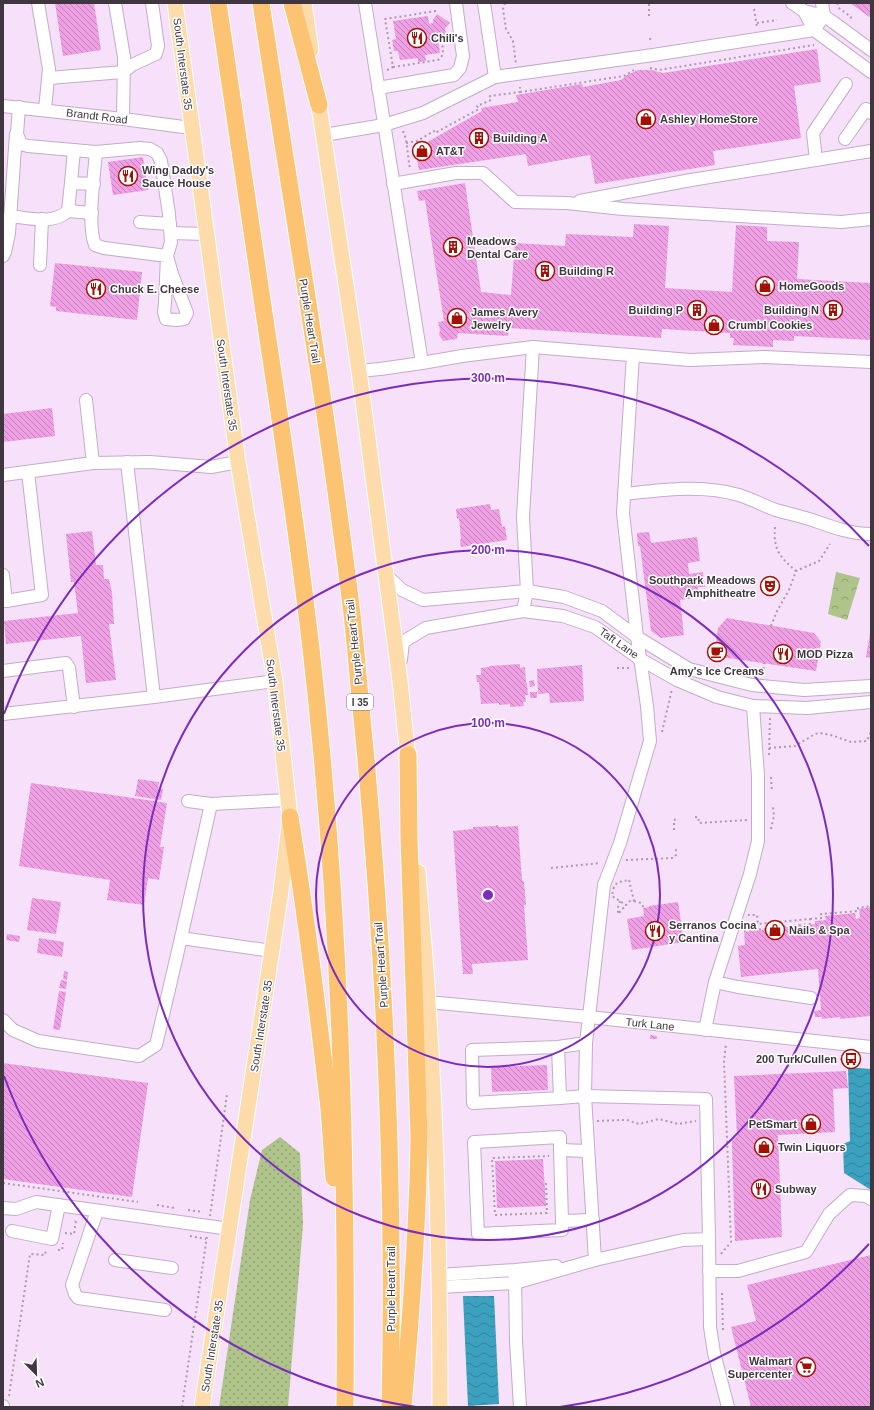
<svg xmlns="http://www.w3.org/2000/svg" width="874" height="1410" font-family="Helvetica,sans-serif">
	<defs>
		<pattern id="grass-dots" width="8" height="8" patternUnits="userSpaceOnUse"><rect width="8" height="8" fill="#aec48a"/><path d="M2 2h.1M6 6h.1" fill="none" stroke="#8fa072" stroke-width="1.8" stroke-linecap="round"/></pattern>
		<pattern id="park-crowns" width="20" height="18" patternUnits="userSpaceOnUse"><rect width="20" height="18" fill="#aec48a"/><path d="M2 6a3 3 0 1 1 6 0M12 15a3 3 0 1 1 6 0" fill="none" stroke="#8fa072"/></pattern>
		<pattern id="water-waves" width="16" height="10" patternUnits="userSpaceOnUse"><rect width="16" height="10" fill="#3ba1bf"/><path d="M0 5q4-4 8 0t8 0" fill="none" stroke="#33849d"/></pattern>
		<pattern id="building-back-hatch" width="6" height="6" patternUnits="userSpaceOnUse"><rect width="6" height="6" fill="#efa0e4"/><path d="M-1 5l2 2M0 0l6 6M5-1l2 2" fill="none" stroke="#c383ba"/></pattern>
	</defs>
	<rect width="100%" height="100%" fill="#f6e0fa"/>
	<!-- grass -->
	<path fill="url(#grass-dots)" d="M280,1137L300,1153L303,1224L288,1407H219L250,1200L262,1150Z"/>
	<!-- park -->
	<path fill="url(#park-crowns)" d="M836,572L860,578L847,620L828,614Z"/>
	<!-- water -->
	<g fill="url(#water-waves)">
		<path d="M848,1067L871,1069V1190L844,1173L843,1144L850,1141Z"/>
		<path d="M463,1296H494L499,1404L468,1406Z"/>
	</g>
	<!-- building -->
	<g fill="url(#building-back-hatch)">
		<path d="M55,3H94L101,50L63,56Z"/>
		<path d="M850,3H871V18L868,16Z"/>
		<path d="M437,14L450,23L445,28L446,35L438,37L440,53L425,55L426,61L418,62V58L400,60L398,51H394L392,40L396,39L393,21L428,16L429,24L433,23V20Z"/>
		<path d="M817,49L821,82L794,86L801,138L713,151L715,165L595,184L590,155L528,166L526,154L419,170L415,149L482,111L481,108L518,102L516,95L582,84L583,87L621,80L627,75L638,70H651L663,73Z"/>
		<path d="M143,157L148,190L113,195L108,162Z"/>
		<path d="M465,183L481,292L511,295L515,243L565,246L566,234L633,237L634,224L669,226L665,288L732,292L736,225L767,227V241L799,242L797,279L871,283V340L794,336V341L773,340V347L733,345L734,338H730V333L662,329L661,338L509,328L508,336L458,333L457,339L443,341L439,335L440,330L438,322L444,321L425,200L419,201L417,191Z"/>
		<path d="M55,263L142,272L137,320L56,311V307L50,306Z"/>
		<path d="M52,408L55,436L3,442V414Z"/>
		<path d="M490,504L491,510L499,509L502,527L505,526L507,540L461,547L460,540L461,539L459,518L457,519L456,509Z"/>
		<path d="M92,531L96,565H103L104,579H109L112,593L114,624H109L116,680L86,683L81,636L6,644L4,621L78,613L74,582H71L66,534Z"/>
		<path d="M649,532L651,543L697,537L700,561L688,563L689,574L703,572L705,587H698L699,597L680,600L684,635L661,638L651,631L640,546H638L637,533Z"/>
		<path d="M727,618L814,633L821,642L816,671L714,656L718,628Z"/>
		<path d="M870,633L871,634V658L866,657Z"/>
		<path d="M520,664V668L525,667L526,683H527L528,695H525L526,702H523L524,706L510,707V704L499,705V703L481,704L479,682H477L476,675H481V668L489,667V666Z"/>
		<path d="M582,665L584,701L550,703L549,693L538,694L537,669Z"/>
		<path d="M534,680L535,686L530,687L529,681Z"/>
		<rect x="530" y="692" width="7" height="6"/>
		<path d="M138,779L159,782L158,789H163L161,800L135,796Z"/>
		<path d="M31,783L167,803L160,847H164L159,880L148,878L144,905L107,900L110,880L19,866Z"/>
		<path d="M496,825H498L499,827L518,826L522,880L524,882L526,905H524L528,960L472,964L473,974H463L453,831L473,829V827L496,826Z"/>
		<path d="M32,898L61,902L56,934L27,930Z"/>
		<path d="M678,902L684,942L632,950L627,919L644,916L643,908L649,907V906Z"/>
		<path d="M871,907L870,1016L840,1019V1017L822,1019V1017H815L814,1011L821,1010L818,969L741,977L738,946L745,945L744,932L815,924V921L826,920L825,916L855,913L856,919L860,918L859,909Z"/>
		<path d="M7,934L20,936L19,942L6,940Z"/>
		<path d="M39,938L64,942L62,957L37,953Z"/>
		<path d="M64,971L68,972L67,980L63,979Z"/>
		<path d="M61,980L67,981L66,989L59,988Z"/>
		<path d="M59,991L66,992L60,1030L53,1029Z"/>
		<path d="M650,1035L657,1036V1039H650Z"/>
		<path d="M829,1057H835V1060L829,1059Z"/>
		<path d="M840,1058L847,1059L846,1061H840Z"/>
		<path d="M3,1063L148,1083L132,1197L3,1179Z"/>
		<path d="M547,1065L548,1090L492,1092L491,1067Z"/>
		<path d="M846,1071L848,1088L833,1089L835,1132L778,1135L782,1237L735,1241L732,1145V1141L737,1136L734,1076Z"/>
		<path d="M543,1159L546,1206L497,1208L495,1161Z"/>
		<path d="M871,1255V1407H751L731,1327L756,1321L747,1285Z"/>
	</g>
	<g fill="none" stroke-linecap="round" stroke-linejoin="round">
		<!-- minor casing -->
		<g stroke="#c2adc6" stroke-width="14">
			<g id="minor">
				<path d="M38,3L49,69L45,109"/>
				<path d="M115,3L124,57L123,119"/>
				<path d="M365,3L422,363"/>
				<path d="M792,3L804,11L824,16L833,22L871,50"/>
				<path d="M804,11L814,30L871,72"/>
				<path d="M495,77L653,55L814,30L824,16L822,3"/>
				<path d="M49,78L123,72L132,65L156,54L158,46L152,3"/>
				<path d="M378,88L454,75L460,68L463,56L456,3"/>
				<path d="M3,106L123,119L191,128"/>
				<path d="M19,107L17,134L21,144L28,146L96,152L140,148L150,149L157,153L161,161L169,214L171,242L167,256L172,274L187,313L184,319L177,320L166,319L164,312L165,303L167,256L104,248L95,245C87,224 94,177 96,152"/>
				<path d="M324,135L384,125L423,113L495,77L484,3"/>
				<path d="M845,139L866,109L871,113"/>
				<path d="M74,150L71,183L94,184"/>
				<path d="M816,160L813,133L846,84"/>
				<path d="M393,184L456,173H483L515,202L567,203L623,209L841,222L871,219"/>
				<path d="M580,201L691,180L871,151"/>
				<path d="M68,211L92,213"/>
				<path d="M10,216C29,218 53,225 68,211L71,183"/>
				<path d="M140,222L170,224"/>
				<path d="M171,233L206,234"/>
				<path d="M3,256L5,252L9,233L16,134"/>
				<path d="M40,265L42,219"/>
				<path d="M359,371L380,369L422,363L462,356L533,347L690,360L765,357L871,362"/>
				<path d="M86,400L93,463L150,462L211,467L238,462"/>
				<path d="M127,462L154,697"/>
				<path d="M3,475L93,463"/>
				<path d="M624,494C663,490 701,484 739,495C752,499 764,506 776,510C790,514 804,517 818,522C835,528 852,534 871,534"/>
				<path d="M3,575L6,601L42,595L28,472"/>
				<path d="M386,575L402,590L423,600L527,591L564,597L602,611L637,637L689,669L752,685L804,690L871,686"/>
				<path d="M523,611L527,591L523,517L533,347"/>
				<path d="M401,660L403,642L426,628L523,611L563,616L595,627L640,659L677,680L717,697L753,706L807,708L871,702"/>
				<path d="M3,671L66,663L69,668L74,707"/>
				<path d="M3,714L154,697L275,681"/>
				<path d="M188,801L211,804L287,800"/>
				<path d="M211,804L181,938L272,951"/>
				<path d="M715,982L738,987L811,998"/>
				<path d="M428,1002L589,1017L871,1047"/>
				<path d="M3,1020L13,1030L38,1041L139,1056L156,1045L181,938"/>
				<path d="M705,1030L715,982L750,874L758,841V776L753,706"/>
				<path d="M558,1047L560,1098L473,1103L472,1050L558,1047L586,1043"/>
				<path d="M560,1150V1137L474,1142L478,1234L562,1230V1221"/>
				<path d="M588,1151L560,1150L562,1221L593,1220"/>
				<path d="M3,1208L16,1209L36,1202L230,1229"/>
				<path d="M97,1211L72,1285L75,1294L78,1298L165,1310"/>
				<path d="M12,1231L52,1239L59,1205"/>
				<path d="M709,1239L710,1327L714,1353L728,1407"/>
				<path d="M115,1260L172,1268"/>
				<path d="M595,1260L585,1096L586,1043L604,885L620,843L650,741L647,706L637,637L623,513L633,355"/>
				<path d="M709,1271H738L806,1252L829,1214L850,1195L866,1196L871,1199"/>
				<path d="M439,1275L515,1270L556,1266"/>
				<path d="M515,1276L516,1341L520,1407"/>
				<path d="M440,1287L515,1283L595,1260L683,1240L709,1239L706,1099L585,1096L560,1098"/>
				<path d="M3,1406V1407"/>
			</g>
		</g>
		<!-- major casing -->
		<g stroke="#fff" stroke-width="17">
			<g id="major">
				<path d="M175,3L238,462L275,681L290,817L281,891L202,1407"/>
				<path d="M304,3L311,50"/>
				<path d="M317,93L359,371L400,681L409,767"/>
				<path d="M418,872C421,916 426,959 428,1002C437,1137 440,1272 440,1407"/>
			</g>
		</g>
		<!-- highway casing -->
		<g stroke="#fff" stroke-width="19">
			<g id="highway">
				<path d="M218,3C235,113 251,223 267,333C283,438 299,543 311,649C340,900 347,1154 345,1407"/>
				<path d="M261,3C292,206 327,409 352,614C357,658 360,703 365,748C385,967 395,1187 390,1407"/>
				<path d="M292,3L319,105"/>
				<path d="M290,817C306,914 318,1011 329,1109C331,1132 332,1155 334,1178"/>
				<path d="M403,1407C411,1317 418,1227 419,1136L409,838L408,755"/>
			</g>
		</g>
		<!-- path -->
		<g stroke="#ac9baf" stroke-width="2" stroke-dasharray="2 3" stroke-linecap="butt">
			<path d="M505,3L503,9L506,29L513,41L516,64"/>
			<path d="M837,3L839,8L851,17L850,20"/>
			<path d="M754,9L757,27"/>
			<path d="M649,16V3"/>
			<path d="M757,23L777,20"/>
			<path d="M650,38L651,43"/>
			<path d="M393,67L438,60C446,55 442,45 441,36"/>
			<path d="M650,68L659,70L814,45"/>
			<path d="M387,70L393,67L385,19L436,11"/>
			<path d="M520,92L624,76L634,70"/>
			<path d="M403,131L406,139L410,170"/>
			<path d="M406,143L417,141L434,131L435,133L479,109L477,106L491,100L490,96L520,92V87"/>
			<path d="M775,527C773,550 780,557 796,571"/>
			<path d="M771,626L777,611L789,590L796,571L819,561L830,544"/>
			<path d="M617,668H629"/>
			<path d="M763,674L764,663"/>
			<path d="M662,732L672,689"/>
			<path d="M769,748L795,746L815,734L820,733L831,735L851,742L867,741L871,731"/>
			<path d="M769,755L770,718"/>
			<path d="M771,777L772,792"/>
			<path d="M695,817H698L699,823L747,820"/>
			<path d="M771,829L774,816L773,807"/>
			<path d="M674,830V820L677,819"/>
			<path d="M626,860L673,858L676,855V848"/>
			<path d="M551,868L600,863"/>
			<path d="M629,880L634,901H630L626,905L612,896C614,884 615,882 629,880Z"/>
			<path d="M620,901L618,907V914L626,905"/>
			<path d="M634,901L641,903L644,908"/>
			<path d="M810,919L822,918L821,914L858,911V908L871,906"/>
			<path d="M744,931L810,924V919L758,924L757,915H748"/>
			<path d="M597,1121L621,1120H627L639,1124L659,1119L678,1124L696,1121"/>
			<path d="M3,1183L138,1202"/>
			<path d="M546,1183L547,1213L495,1215L492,1158L549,1156"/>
			<path d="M157,1205L174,1208"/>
			<path d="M188,1210L203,1212"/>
			<path d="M210,1216L227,1094"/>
			<path d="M65,1233L74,1234L76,1220H74"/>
			<path d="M190,1236L206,1239"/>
			<path d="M58,1250H62L63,1243"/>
			<path d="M721,1254L731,1242L724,1061L726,1044"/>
			<path d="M722,1293L723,1330"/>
			<path d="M9,1396L30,1254L45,1255L46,1249"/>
			<path d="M182,1407L207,1236"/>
		</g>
		<!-- minor -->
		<use href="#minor" stroke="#fff" stroke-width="12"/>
		<!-- major -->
		<use href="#major" stroke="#fddbab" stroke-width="15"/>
		<!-- highway -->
		<use href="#highway" stroke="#fcc373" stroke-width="17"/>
	</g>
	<!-- distance rings -->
	<g fill="none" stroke="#7b2cbf" stroke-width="2">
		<circle cx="488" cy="895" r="172"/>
		<circle cx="488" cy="895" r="345"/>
		<path d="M869 1244A517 517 0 0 1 560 1407M416 1407A517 517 0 0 1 4 1076M4 714A517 517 0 0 1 869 546"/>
	</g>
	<!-- icons -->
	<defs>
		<g id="restaurant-ring" transform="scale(1)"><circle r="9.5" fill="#fff" stroke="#a41003" stroke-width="1.5"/><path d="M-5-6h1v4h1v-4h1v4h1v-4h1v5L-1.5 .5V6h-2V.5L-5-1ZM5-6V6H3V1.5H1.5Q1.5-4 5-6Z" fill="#a41003"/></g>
		<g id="shop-ring" transform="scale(1)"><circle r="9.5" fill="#fff" stroke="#a41003" stroke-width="1.5"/><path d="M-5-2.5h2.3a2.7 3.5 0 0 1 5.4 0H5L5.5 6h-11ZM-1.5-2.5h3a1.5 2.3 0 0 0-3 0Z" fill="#a41003"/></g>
		<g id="building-ring" transform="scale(1)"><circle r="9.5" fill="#fff" stroke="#a41003" stroke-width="1.5"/><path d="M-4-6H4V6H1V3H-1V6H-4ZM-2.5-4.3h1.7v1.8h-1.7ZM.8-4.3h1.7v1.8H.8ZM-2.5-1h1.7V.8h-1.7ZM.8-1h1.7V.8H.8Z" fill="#a41003"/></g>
		<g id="theatre-ring" transform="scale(1)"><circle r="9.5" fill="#fff" stroke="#a41003" stroke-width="1.5"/><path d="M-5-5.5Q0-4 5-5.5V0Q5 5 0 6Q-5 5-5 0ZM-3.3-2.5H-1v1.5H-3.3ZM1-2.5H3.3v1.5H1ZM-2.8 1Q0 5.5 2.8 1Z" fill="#a41003"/></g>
		<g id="cafe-ring" transform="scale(1)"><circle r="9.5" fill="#fff" stroke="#a41003" stroke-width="1.5"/><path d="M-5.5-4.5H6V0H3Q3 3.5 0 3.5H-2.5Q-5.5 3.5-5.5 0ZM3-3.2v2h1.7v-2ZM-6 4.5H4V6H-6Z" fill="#a41003"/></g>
		<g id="bus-ring" transform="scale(1)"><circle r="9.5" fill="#fff" stroke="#a41003" stroke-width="1.5"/><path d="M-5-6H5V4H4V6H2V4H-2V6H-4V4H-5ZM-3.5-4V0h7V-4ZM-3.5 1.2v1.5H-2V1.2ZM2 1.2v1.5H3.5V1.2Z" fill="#a41003"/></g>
		<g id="supermarket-ring" transform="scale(1)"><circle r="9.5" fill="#fff" stroke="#a41003" stroke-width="1.5"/><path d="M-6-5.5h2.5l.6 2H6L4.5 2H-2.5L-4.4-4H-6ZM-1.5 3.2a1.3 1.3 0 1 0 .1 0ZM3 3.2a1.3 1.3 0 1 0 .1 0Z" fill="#a41003"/></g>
	</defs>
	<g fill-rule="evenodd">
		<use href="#restaurant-ring" x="417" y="38"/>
		<use href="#shop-ring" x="646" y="119"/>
		<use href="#building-ring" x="479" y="138"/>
		<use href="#shop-ring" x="422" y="151"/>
		<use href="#restaurant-ring" x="128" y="176"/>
		<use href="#building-ring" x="453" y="247"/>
		<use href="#building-ring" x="545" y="271"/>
		<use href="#shop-ring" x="765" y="286"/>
		<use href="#restaurant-ring" x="96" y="289"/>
		<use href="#building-ring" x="697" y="310"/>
		<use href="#building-ring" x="833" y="310"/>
		<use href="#shop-ring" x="457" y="318"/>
		<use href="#shop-ring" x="714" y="325"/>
		<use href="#theatre-ring" x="770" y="586"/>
		<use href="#cafe-ring" x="717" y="652"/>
		<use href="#restaurant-ring" x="783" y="654"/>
		<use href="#shop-ring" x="775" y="930"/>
		<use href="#restaurant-ring" x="655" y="931"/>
		<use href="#bus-ring" x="851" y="1059"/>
		<use href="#shop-ring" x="811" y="1124"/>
		<use href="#shop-ring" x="764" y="1147"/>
		<use href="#restaurant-ring" x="761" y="1189"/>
		<use href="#supermarket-ring" x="806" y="1367"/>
	</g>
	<g text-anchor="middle" stroke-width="3" stroke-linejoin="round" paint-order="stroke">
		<!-- shield labels -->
		<rect fill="#fff" stroke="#797279" stroke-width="1" x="347" y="694" width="26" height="16" rx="3"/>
		<g font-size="10" font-weight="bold" fill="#3f3640">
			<text x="360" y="706">I 35</text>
		</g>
		<!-- poi labels -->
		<g font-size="11" font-weight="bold" fill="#3f3640" stroke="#fff" text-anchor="start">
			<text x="431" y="42">Chili's</text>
			<text x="660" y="123">Ashley HomeStore</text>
			<text x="493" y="142">Building A</text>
			<text x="436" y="155">AT&amp;T</text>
			<text x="142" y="174">Wing Daddy's<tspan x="142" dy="13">Sauce House</tspan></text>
			<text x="467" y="245">Meadows<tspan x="467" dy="13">Dental Care</tspan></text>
			<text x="559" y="275">Building R</text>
			<text x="779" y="290">HomeGoods</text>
			<text x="110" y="293">Chuck E. Cheese</text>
			<text x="683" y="314" text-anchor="end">Building P</text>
			<text x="819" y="314" text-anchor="end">Building N</text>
			<text x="471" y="316">James Avery<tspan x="471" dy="13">Jewelry</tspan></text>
			<text x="728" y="329">Crumbl Cookies</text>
			<text x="756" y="584" text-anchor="end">Southpark Meadows<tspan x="756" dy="13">Amphitheatre</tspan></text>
			<text x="797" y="658">MOD Pizza</text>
			<text x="717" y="675" text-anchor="middle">Amy's Ice Creams</text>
			<text x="669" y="929">Serranos Cocina<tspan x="669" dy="13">y Cantina</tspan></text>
			<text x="789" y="934">Nails &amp; Spa</text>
			<text x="837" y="1063" text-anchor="end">200 Turk/Cullen</text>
			<text x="797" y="1128" text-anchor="end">PetSmart</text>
			<text x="778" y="1151">Twin Liquors</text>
			<text x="775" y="1193">Subway</text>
			<text x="792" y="1365" text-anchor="end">Walmart<tspan x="792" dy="13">Supercenter</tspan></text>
		</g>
		<!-- street labels -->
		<g font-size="11" fill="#3f3640" stroke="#fff">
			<text transform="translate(183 64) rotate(83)" y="4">South Interstate 35</text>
			<text transform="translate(97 116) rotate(7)" y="4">Brandt Road</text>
			<text transform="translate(310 321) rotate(81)" y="4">Purple Heart Trail</text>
			<text transform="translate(227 385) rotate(82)" y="4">South Interstate 35</text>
			<text transform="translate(354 642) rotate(-96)" y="4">Purple Heart Trail</text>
			<text transform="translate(619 643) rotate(35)" y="4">Taft Lane</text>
			<text transform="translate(276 705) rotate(83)" y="4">South Interstate 35</text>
			<text transform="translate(381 965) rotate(-94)" y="4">Purple Heart Trail</text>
			<text transform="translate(650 1024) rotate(6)" y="4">Turk Lane</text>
			<text transform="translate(261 1026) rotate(-81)" y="4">South Interstate 35</text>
			<text transform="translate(391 1289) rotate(-90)" y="4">Purple Heart Trail</text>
			<text transform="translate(212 1346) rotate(-81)" y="4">South Interstate 35</text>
		</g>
	</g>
	<circle cx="488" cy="895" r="6" fill="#7b2cbf" stroke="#fff" stroke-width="2"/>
	<g font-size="12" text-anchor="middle" font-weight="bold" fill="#7b2cbf" stroke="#fff" stroke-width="3" stroke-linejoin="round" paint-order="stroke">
		<text x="488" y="382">300 m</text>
		<text x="488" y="554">200 m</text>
		<text x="488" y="727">100 m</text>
	</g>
	<!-- border -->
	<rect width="874" height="1410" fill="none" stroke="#3f3640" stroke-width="8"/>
	<!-- north arrow -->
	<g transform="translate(36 1374) rotate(157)" stroke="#ffffff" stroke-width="3" paint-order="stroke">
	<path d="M0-3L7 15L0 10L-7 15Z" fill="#3f3640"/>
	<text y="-6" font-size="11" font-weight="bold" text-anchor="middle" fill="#3f3640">N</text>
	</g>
</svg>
